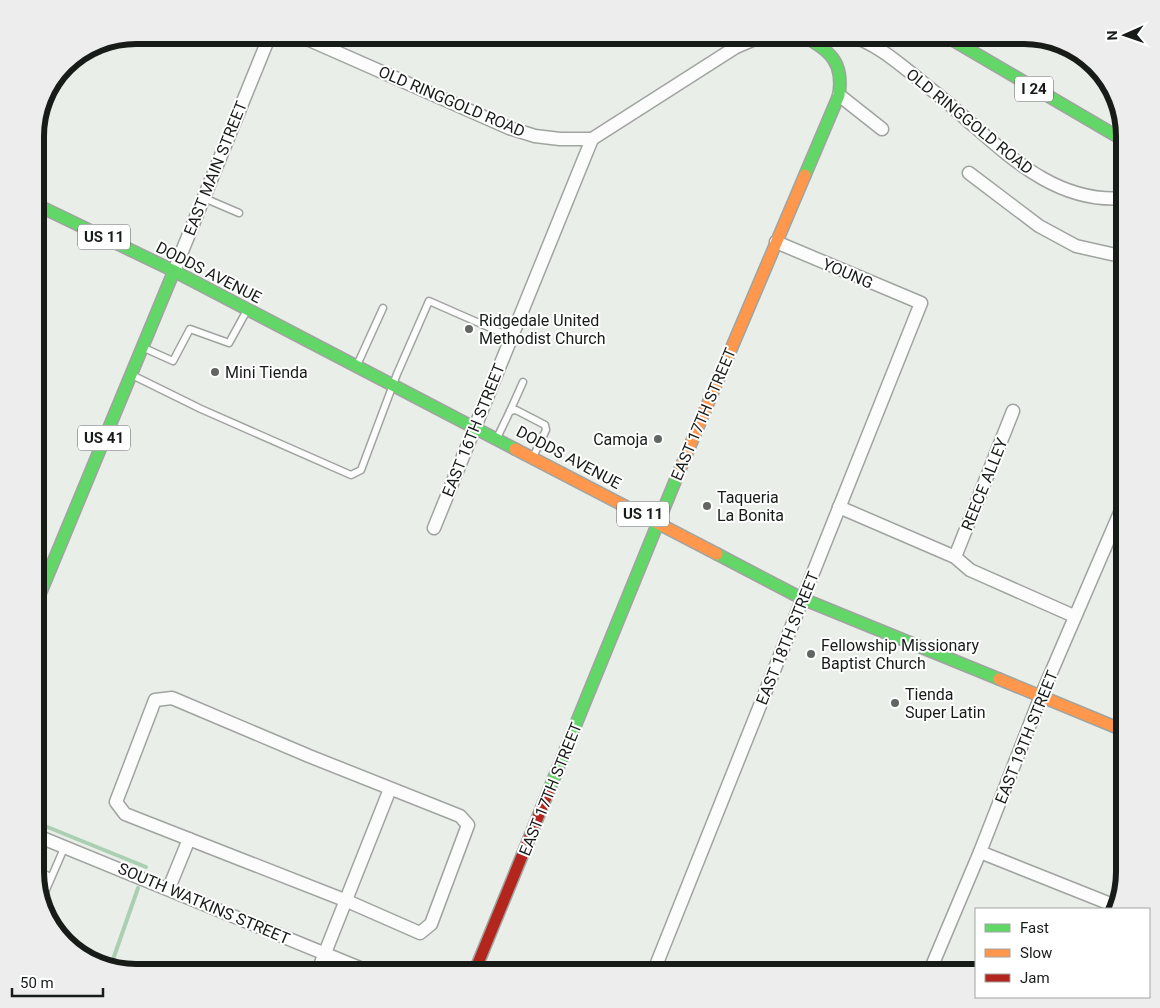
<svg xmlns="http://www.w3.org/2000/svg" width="1160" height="1008" font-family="Roboto,sans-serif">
	<rect width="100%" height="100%" fill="#e9eee9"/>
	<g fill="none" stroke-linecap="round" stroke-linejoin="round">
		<!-- stream -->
		<g stroke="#abcfb2" stroke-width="4">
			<path d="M35,822L146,867"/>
			<path d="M110,968L138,888"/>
		</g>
		<!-- lane casing -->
		<g stroke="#a0a4a0" stroke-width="9">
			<g id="lane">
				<path d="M204,198L239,213"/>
				<path d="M144,348L173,361L190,329L229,343L246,312"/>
				<path d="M358,363L383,308"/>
				<path d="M134,376L201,409L351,475L361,470L397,374L429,301L511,337"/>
				<path d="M510,411L523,382"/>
				<path d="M497,438L510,411L516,410L545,425L546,430L534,455"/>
				<path d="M35,870L51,877"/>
				<path d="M40,897L42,899L65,846"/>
			</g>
		</g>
		<!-- street casing -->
		<g stroke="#a0a4a0" stroke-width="15">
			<g id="street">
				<path d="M298,35L509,128L535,136L560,139H592L736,47L764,35"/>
				<path d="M849,35C875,43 895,60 916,77C933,91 950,104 966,119C1012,159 1059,204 1125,198"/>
				<path d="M839,95L882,129"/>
				<path d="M969,173L1039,226L1076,246L1125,257"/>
				<path d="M174,271L270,35"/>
				<path d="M839,507L955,557L970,570L1074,616"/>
				<path d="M434,528L592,139"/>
				<path d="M955,557L1013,411"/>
				<path d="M172,698L309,756L460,816L468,825L431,924L420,933L347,901L125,814L116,802L155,700Z"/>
				<path d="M35,835L372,973"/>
				<path d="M980,852L1118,907"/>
				<path d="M169,888L189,839"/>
				<path d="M932,967L949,973"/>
				<path d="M317,973L390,789"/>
				<path d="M653,973L921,303L776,242"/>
				<path d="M929,973L980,852L1041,696L1125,501"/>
			</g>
		</g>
		<!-- fast casing -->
		<g stroke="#a0a4a0" stroke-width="14">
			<g id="fast">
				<path d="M803,35C830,52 844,61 839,95L805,175"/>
				<path d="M944,35L1125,141"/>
				<path d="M35,204L174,271L515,449"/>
				<path d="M717,554L803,599L999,679"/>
				<path d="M35,606L174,271"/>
				<path d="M549,790L678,474"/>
			</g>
		</g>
		<!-- slow casing -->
		<g stroke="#a0a4a0" stroke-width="14">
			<g id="slow">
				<path d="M515,449L717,554"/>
				<path d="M678,474L805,175"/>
				<path d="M999,679L1125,731"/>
			</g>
		</g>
		<!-- jam casing -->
		<g stroke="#a0a4a0" stroke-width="14">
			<path id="jam" d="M474,973L549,790"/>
		</g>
		<!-- lane -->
		<use href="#lane" stroke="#fcfcfc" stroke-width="6"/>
		<!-- street -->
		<use href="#street" stroke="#fcfcfc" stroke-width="12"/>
		<!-- fast -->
		<use href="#fast" stroke="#63d668" stroke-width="11"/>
		<!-- slow -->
		<use href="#slow" stroke="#ff974d" stroke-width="11"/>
		<!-- jam -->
		<use href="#jam" stroke="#b3261e" stroke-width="11"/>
	</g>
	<!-- markers -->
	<g fill="#616662" stroke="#fff" stroke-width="2">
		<circle cx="469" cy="329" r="5"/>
		<circle cx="215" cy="372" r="5"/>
		<circle cx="658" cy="439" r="5"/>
		<circle cx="707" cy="506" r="5"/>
		<circle cx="811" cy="654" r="5"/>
		<circle cx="895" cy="703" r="5"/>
	</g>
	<g text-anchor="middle" stroke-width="4" stroke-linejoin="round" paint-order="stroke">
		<!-- shield labels -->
		<g fill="#fff" stroke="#5d605e" stroke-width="1">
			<rect x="1015" y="76.5" width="38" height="25" rx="4"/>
			<rect x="78" y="224.5" width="52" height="25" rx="4"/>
			<rect x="78" y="425.5" width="52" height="25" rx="4"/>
			<rect x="617" y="501.5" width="52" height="25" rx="4"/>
		</g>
		<g font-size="15" font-weight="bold" fill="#181c19">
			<text x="1034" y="94">I 24</text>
			<text x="104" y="242">US 11</text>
			<text x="104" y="443">US 41</text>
			<text x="643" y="519">US 11</text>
		</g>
		<!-- street labels -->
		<g font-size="16" fill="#181c19" stroke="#fff">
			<text transform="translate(452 101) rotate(23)" y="6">OLD RINGGOLD ROAD</text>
			<text transform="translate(970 121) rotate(39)" y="6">OLD RINGGOLD ROAD</text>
			<text transform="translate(215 168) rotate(-68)" y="6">EAST MAIN STREET</text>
			<text transform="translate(209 272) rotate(27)" y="6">DODDS AVENUE</text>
			<text transform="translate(848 273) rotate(23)" y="6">YOUNG</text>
			<text transform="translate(703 414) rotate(-67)" y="6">EAST 17TH STREET</text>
			<text transform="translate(473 430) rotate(-68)" y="6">EAST 16TH STREET</text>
			<text transform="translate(569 457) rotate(28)" y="6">DODDS AVENUE</text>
			<text transform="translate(984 484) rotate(-68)" y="6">REECE ALLEY</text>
			<text transform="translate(787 638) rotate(-68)" y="6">EAST 18TH STREET</text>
			<text transform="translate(1026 737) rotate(-68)" y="6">EAST 19TH STREET</text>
			<text transform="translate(550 789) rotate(-68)" y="6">EAST 17TH STREET</text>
			<text transform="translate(204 903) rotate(23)" y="6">SOUTH WATKINS STREET</text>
		</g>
		<!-- poi labels -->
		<g font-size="16" fill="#181c19" stroke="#fff" text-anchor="start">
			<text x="479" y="326">Ridgedale United<tspan x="479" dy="18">Methodist Church</tspan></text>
			<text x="225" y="378">Mini Tienda</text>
			<text x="648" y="445" text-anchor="end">Camoja</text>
			<text x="717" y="503">Taqueria<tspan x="717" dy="18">La Bonita</tspan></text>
			<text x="821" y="651">Fellowship Missionary<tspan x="821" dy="18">Baptist Church</tspan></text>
			<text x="905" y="700">Tienda<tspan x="905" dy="18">Super Latin</tspan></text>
		</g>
	</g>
	<!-- crop -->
	<path d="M0 0H1160V1008H0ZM136 44H1024A92 92 0 0 1 1116 136V872A92 92 0 0 1 1024 964H136A92 92 0 0 1 44 872V136A92 92 0 0 1 136 44Z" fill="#ededed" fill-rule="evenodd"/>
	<path fill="none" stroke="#181c19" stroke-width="6" d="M136 44H1024A92 92 0 0 1 1116 136V872A92 92 0 0 1 1024 964H136A92 92 0 0 1 44 872V136A92 92 0 0 1 136 44Z"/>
	<!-- legend -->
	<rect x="975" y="908" width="175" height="90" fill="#ffffff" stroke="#a3a4a3"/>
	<rect x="985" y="924" width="25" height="8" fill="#63d668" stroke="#a3a4a3"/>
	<text x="1020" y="933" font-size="15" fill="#181c19">Fast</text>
	<rect x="985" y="949" width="25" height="8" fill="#ff974d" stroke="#a3a4a3"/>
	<text x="1020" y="958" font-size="15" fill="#181c19">Slow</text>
	<rect x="985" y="974" width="25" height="8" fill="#b3261e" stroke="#a3a4a3"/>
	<text x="1020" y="983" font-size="15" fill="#181c19">Jam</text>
	<!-- north arrow -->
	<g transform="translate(1125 35) rotate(268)" stroke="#ffffff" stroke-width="4" paint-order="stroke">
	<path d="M0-4L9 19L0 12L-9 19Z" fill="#181c19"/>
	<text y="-8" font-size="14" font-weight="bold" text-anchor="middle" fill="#181c19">N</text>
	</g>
	<!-- scale -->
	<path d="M12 988v8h91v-8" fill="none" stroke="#181c19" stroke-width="2.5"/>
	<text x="20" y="988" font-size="15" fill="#181c19" stroke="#ffffff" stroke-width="4" paint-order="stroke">50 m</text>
</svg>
